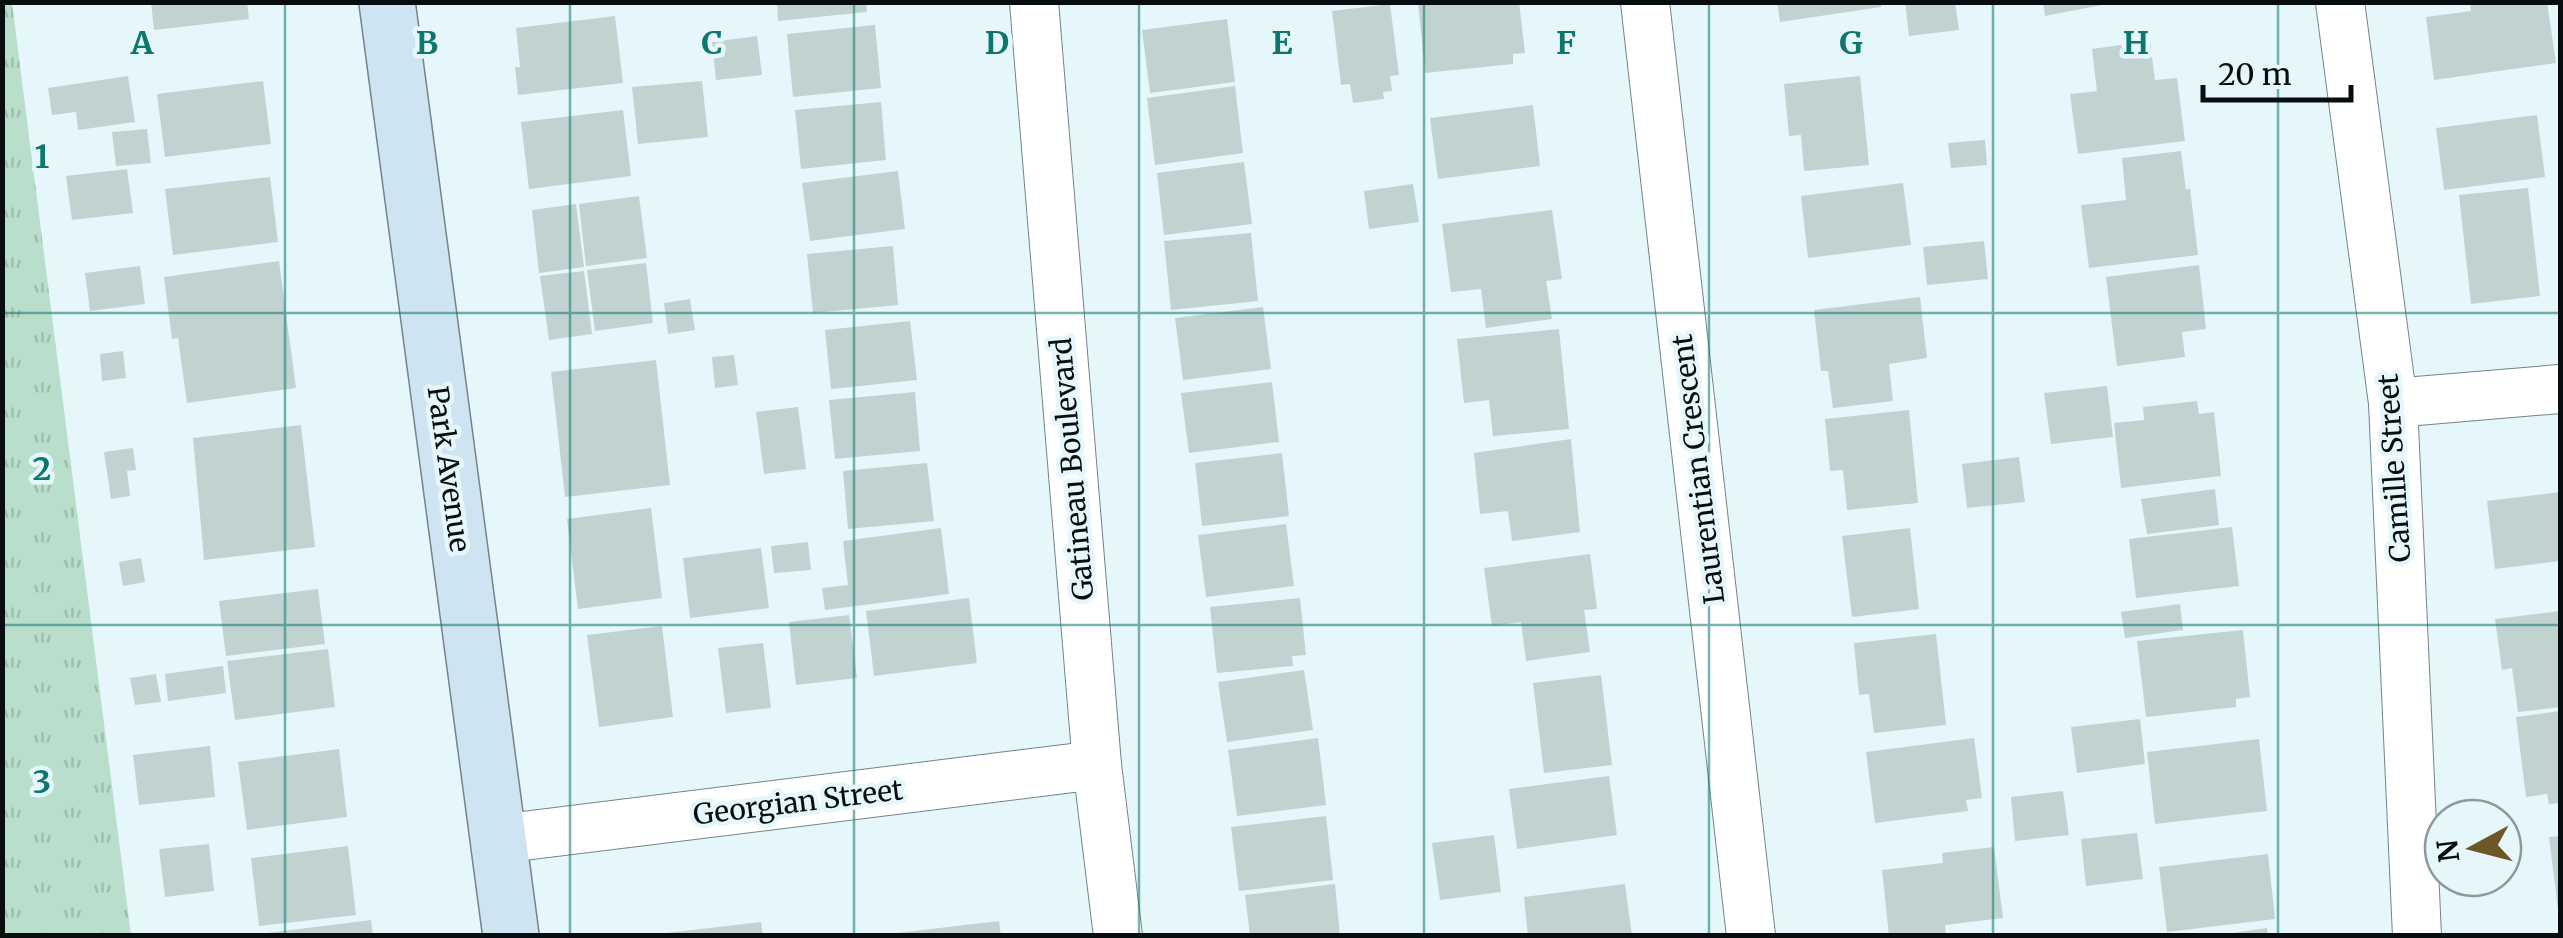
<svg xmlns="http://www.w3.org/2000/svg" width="2563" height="938" font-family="Merriweather,serif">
	<defs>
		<pattern id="grass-tufts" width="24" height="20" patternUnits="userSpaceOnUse" patternTransform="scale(2.5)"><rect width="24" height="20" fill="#b9dfcc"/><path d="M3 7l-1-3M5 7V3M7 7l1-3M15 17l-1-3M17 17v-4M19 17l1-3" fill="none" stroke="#9ebeae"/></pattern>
	</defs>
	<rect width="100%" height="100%" fill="#e5f7fb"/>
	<!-- grass -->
	<path fill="url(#grass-tufts)" d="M2,3H12L131,935H3Z"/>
	<!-- building -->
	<g fill="#c1d3d1">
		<path d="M151,2H247L249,19L154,30Z"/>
		<path d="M777,2H866L867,12L778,21Z"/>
		<path d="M1418,2H1519L1525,53L1513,54V64L1425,73Z"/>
		<path d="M1777,2H1881V7L1780,22Z"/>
		<path d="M1905,2H1955L1959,30L1909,36Z"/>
		<path d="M2043,2H2106L2107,4L2045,16Z"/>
		<path d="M2470,2H2547L2556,63L2434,80L2426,17L2471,11Z"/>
		<path d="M1390,4L1399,75L1390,76L1392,91L1383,92L1384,99L1353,103L1350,84L1341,85L1332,11Z"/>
		<path d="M615,16L623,83L518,95L515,67H520L516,28Z"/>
		<path d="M1227,19L1235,82L1150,93L1142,30Z"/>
		<path d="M875,25L881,88L793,97L787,34Z"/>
		<path d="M757,36L762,75L716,80L712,42Z"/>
		<path d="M2150,41L2155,80L2177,78L2185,141L2078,154L2070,94L2097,91L2092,49Z"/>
		<path d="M128,76L135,122L78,130L76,112L52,115L48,88Z"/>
		<path d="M1860,76L1869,165L1804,171L1801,135L1789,136L1784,84Z"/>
		<path d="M263,81L271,144L165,157L157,94Z"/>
		<path d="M702,81L708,137L638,144L632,87Z"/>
		<path d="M1235,86L1243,153L1155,165L1147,98Z"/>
		<path d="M881,102L886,160L801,169L795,110Z"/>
		<path d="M1533,105L1540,166L1438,179L1430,118Z"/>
		<path d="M623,110L631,176L529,189L521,122Z"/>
		<path d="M2537,115L2545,177L2444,190L2436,128Z"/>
		<path d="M147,129L151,163L116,166L112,132Z"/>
		<path d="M1985,140L1987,165L1951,168L1948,143Z"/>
		<path d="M2181,151L2186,190L2190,188L2198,255L2089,268L2081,205L2126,200L2122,158Z"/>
		<path d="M1244,162L1252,224L1164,235L1157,173Z"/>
		<path d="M127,169L133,213L72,220L66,176Z"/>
		<path d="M898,171L905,229L810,241L802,183Z"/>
		<path d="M270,177L278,242L173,255L165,189Z"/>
		<path d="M1903,183L1911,245L1808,258L1801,196Z"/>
		<path d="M1413,184L1419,222L1369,229L1364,191Z"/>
		<path d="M2528,188L2540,296L2471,304L2459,195Z"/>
		<path d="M639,196L647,258L586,266L579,204Z"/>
		<path d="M576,204L584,267L539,273L532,210Z"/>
		<path d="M1552,210L1562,279L1546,281L1552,319L1486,328L1481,289L1451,292L1442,224Z"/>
		<path d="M1251,233L1258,301L1171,310L1164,241Z"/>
		<path d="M1984,241L1988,279L1927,285L1923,247Z"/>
		<path d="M893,246L898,305L813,313L807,254Z"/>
		<path d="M279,261L296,388L187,403L178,338L172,339L164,277Z"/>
		<path d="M646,263L653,323L595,331L587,270Z"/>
		<path d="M2199,265L2206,329L2182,332L2185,357L2117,366L2106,277Z"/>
		<path d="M140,266L145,304L90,311L85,273Z"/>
		<path d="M584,271L592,334L549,340L540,276Z"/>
		<path d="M1920,297L1927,358L1889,364L1893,401L1833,408L1828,371H1821L1814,310Z"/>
		<path d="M690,299L695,330L668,334L664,303Z"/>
		<path d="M1263,307L1271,369L1183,380L1175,318Z"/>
		<path d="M910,321L917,380L831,389L825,330Z"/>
		<path d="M1559,329L1569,429L1493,436L1489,400L1464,403L1457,339Z"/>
		<path d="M123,351L126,378L102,381L100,354Z"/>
		<path d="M734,355L738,385L715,388L712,357Z"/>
		<path d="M656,360L670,485L565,497L551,372Z"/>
		<path d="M1272,382L1279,442L1189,453L1181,393Z"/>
		<path d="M2107,386L2113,437L2051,444L2044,393Z"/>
		<path d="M915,392L920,451L835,459L829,400Z"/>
		<path d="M2197,401L2199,414L2214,412L2221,476L2121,488L2114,423L2144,420L2143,407Z"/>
		<path d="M798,407L806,469L764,474L756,412Z"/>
		<path d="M1909,410L1918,503L1847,510L1843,470L1830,471L1825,419Z"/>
		<path d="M301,425L315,547L204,560L193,438Z"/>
		<path d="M1571,439L1580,532L1512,541L1508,511L1480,514L1474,453Z"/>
		<path d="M133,448L136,470L127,471L130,496L111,499L104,452Z"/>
		<path d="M1282,453L1289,516L1202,526L1195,463Z"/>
		<path d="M2019,457L2025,502L1967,508L1962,464Z"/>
		<path d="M927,463L934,521L848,529L843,471Z"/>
		<path d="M2215,489L2219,525L2147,534L2141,499Z"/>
		<path d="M2560,492V561L2495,569L2487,501Z"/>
		<path d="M651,508L662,598L578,609L567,519Z"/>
		<path d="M1286,524L1294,586L1206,597L1198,535Z"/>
		<path d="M2232,527L2239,586L2136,598L2129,539Z"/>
		<path d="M941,528L949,594L825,610L822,588L848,585L843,541Z"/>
		<path d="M1910,528L1919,609L1852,617L1842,536Z"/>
		<path d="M808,542L811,570L774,573L771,546Z"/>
		<path d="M761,548L769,608L690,618L683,558Z"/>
		<path d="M1590,554L1597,609L1584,610L1590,652L1526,661L1521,622L1492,626L1484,568Z"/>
		<path d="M141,558L145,582L123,586L119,562Z"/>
		<path d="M318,589L325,644L226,656L219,601Z"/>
		<path d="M969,598L977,663L874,676L866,611Z"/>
		<path d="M1300,598L1306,655L1292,656L1293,666L1217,673L1210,607Z"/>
		<path d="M2180,604L2183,630L2125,638L2121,612Z"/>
		<path d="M2560,611V707L2518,712L2512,668L2502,670L2495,619Z"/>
		<path d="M849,615L857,678L796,685L789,622Z"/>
		<path d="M662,626L673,717L599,727L587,635Z"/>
		<path d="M2243,630L2250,697L2236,699V707L2146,717L2137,641Z"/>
		<path d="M1936,634L1946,725L1874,733L1869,694L1859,695L1854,643Z"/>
		<path d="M763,643L771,708L726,713L718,648Z"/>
		<path d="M328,649L335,707L235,720L227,661Z"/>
		<path d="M223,666L226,693L168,701L165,674Z"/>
		<path d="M1304,670L1313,730L1227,742L1218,682Z"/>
		<path d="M156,674L161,702L135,705L130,678Z"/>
		<path d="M1601,675L1612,765L1544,773L1533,683Z"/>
		<path d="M2560,711V803L2549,804L2547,794L2526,797L2516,717Z"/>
		<path d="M2140,719L2145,764L2077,773L2071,727Z"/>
		<path d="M1318,738L1326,805L1237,816L1228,750Z"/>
		<path d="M1974,738L1982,798L1966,800L1968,811L1875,823L1866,752Z"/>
		<path d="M2259,739L2267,811L2155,824L2147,752Z"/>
		<path d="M210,746L215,797L139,805L133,755Z"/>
		<path d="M339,749L347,817L247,830L238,762Z"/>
		<path d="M1609,776L1617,835L1517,849L1509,789Z"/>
		<path d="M2063,791L2069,835L2015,841L2011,797Z"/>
		<path d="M1326,816L1333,880L1239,891L1231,827Z"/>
		<path d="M2137,833L2143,879L2086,886L2081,839Z"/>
		<path d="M1494,835L1501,892L1440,900L1432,843Z"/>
		<path d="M2560,836V910H2558L2549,837Z"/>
		<path d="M209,844L214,891L165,897L159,849Z"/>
		<path d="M348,846L356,915L259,926L251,858Z"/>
		<path d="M1994,847L2003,918L1945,925L1946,936H1889L1882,870L1943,863L1942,853Z"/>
		<path d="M2268,854L2275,919L2167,932L2159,867Z"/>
		<path d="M1335,884L1340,936H1250L1245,895Z"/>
		<path d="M1625,884L1632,936H1528L1524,897Z"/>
		<path d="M371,920L373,936H268L267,933Z"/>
		<path d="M999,921L1001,936H897V933Z"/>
		<path d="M761,922L763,936H666V933Z"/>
		<path d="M2267,928L2268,936H2232V933Z"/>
	</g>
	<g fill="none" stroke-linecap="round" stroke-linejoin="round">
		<!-- street casing -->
		<g stroke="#748488" stroke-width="50">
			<g id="street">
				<path d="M1034,2L1097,765L1118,936"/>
				<path d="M1645,2L1751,936"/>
				<path d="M2340,2L2393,403L2417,936"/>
				<path d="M2393,403L2560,389"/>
				<path d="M499,839L1097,765"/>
			</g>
		</g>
		<!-- secondary casing -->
		<g stroke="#748488" stroke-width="58">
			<path id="secondary" d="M387,2L511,936"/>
		</g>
		<!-- street -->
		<use href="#street" stroke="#fff" stroke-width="48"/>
		<!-- secondary -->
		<use href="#secondary" stroke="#cfe4f2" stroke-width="55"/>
	</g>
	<!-- grid -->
	<path fill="none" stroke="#0f766e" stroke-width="2.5" stroke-opacity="0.55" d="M285,2V936M570,2V936M854,2V936M1139,2V936M1424,2V936M1709,2V936M1993,2V936M2278,2V936M2,313H2560M2,625H2560"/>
	<g text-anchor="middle" stroke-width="9" stroke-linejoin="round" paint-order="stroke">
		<!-- street labels -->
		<g font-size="28" fill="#080e10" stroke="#e5f7fb">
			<text transform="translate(2394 468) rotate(-94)" y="10">Camille Street</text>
			<text transform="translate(449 469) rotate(82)" y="10">Park Avenue</text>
			<text transform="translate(1072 469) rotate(-95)" y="10">Gatineau Boulevard</text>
			<text transform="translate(1698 469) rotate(-97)" y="10">Laurentian Crescent</text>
			<text transform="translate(798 802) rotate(-7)" y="10">Georgian Street</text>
		</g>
	</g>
	<g font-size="32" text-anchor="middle" font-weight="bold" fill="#0f766e" stroke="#e5f7fb" stroke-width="9" stroke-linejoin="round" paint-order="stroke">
		<text x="142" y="54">A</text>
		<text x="427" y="54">B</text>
		<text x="712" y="54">C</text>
		<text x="997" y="54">D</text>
		<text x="1282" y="54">E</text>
		<text x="1566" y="54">F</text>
		<text x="1851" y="54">G</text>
		<text x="2136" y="54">H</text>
		<text x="42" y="168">1</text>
		<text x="42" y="480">2</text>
		<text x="42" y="793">3</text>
	</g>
	<!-- border -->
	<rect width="2563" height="938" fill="none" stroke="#080e10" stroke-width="10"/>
	<!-- north arrow -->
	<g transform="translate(2473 848) rotate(263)"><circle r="48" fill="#e5f7fb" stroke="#8d9a9d" stroke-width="2.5"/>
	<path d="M0-8L18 38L0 25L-18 38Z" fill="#6c5827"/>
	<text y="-15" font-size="28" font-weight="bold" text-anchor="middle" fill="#080e10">N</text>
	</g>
	<!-- scale -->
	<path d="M2203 85v15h148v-15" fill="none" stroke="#080e10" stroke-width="5"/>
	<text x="2218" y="85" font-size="30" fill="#080e10" stroke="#e5f7fb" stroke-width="8" paint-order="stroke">20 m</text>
</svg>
